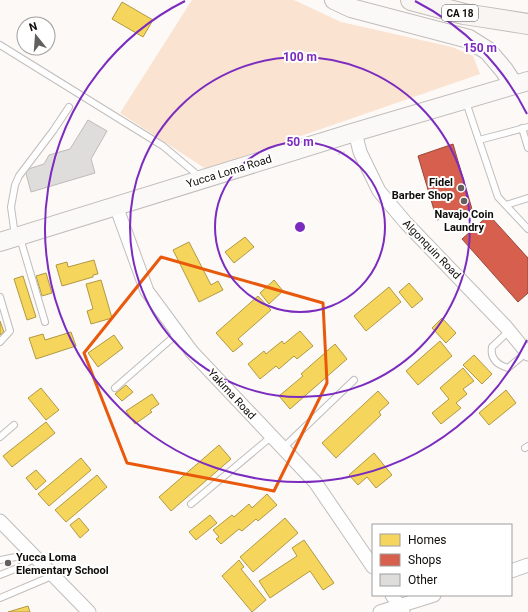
<svg xmlns="http://www.w3.org/2000/svg" width="528" height="612" font-family="Roboto,sans-serif">
	<rect width="100%" height="100%" fill="#fcf9f7"/>
	<!-- green -->
	<path fill="#fae3d0" d="M192,0H294L341,22L452,47L473,56L480,74L206,169L120,113Z"/>
	<!-- homes -->
	<g fill="#f6d55c" stroke="#b19943">
		<path d="M122,2L153,20L143,37L112,19Z"/>
		<path d="M245,237L254,247L234,263L225,252Z"/>
		<path d="M189,242L211,285L218,281L223,290L199,302L173,250Z"/>
		<path d="M94,260L98,274L93,275V277L62,286L56,265L67,262L68,267Z"/>
		<path d="M46,273L52,293L42,296L36,276Z"/>
		<path d="M23,276L36,317L27,320L14,279Z"/>
		<path d="M101,280L112,318L91,324L87,311L93,309L86,284Z"/>
		<path d="M274,280L283,291L269,304L260,293Z"/>
		<path d="M409,283L423,299L412,308L399,292Z"/>
		<path d="M389,287L401,302L366,331L354,316Z"/>
		<path d="M258,296L271,310L238,339L243,344L233,352L216,333Z"/>
		<path d="M442,318L456,333L446,343L432,328Z"/>
		<path d="M0,321L4,332L0,335Z"/>
		<path d="M300,331L313,346L297,359L294,356L279,369L276,366L260,379L248,364L264,351L266,354L282,341L284,344Z"/>
		<path d="M71,332L76,346L36,359L29,338L43,334L45,340Z"/>
		<path d="M114,335L123,348L98,367L88,353Z"/>
		<path d="M440,341L452,356L418,385L406,371Z"/>
		<path d="M335,344L347,359L290,409L279,396L303,376L301,374Z"/>
		<path d="M474,355L492,374L482,384L463,365Z"/>
		<path d="M463,368L474,381L463,389L467,394L456,403L461,408L441,424L432,413L449,399L440,388Z"/>
		<path d="M126,385L133,392L122,401L115,394Z"/>
		<path d="M41,388L59,410L46,420L28,398Z"/>
		<path d="M506,390L516,403L489,425L479,413Z"/>
		<path d="M378,391L389,403L379,412L381,415L336,458L322,443Z"/>
		<path d="M152,394L159,404L150,410L152,412L135,424L126,411Z"/>
		<path d="M46,422L55,433L12,467L3,456Z"/>
		<path d="M219,445L231,459L171,511L159,497Z"/>
		<path d="M374,453L392,475L376,488L367,477L358,485L349,475Z"/>
		<path d="M81,458L91,470L49,506L38,494Z"/>
		<path d="M36,470L46,481L36,490L26,478Z"/>
		<path d="M97,475L107,487L66,522L55,510Z"/>
		<path d="M267,494L277,505L258,521L256,519L242,531L239,529L221,544L216,539L219,537L213,530L232,515L234,517L249,504L252,508Z"/>
		<path d="M210,515L217,523L196,540L189,532Z"/>
		<path d="M79,518L89,530L80,538L70,525Z"/>
		<path d="M285,518L298,533L253,572L240,557Z"/>
		<path d="M304,540L334,583L323,590L310,571L270,598L259,581L297,556L292,548Z"/>
		<path d="M239,560L244,567L241,569L266,600L252,612L222,576Z"/>
		<path d="M28,606L30,612H8Z"/>
	</g>
	<!-- shops -->
	<g fill="#d6604d" stroke="#9a4739">
		<path d="M453,144L472,209L437,220L418,156Z"/>
		<path d="M489,215L528,258V293L518,302L462,239Z"/>
	</g>
	<!-- building -->
	<path fill="#dfdddb" stroke="#bebbb9" d="M88,120L107,131L91,159L95,173L31,192L25,170L44,164L49,155L70,149Z"/>
	<g fill="none" stroke-linecap="round" stroke-linejoin="round">
		<!-- lane casing -->
		<g stroke="#c0bdbb" stroke-width="8">
			<g id="lane">
				<path d="M0,45L163,146L200,177"/>
				<path d="M466,102L498,197L528,229"/>
				<path d="M522,128L528,148"/>
				<path d="M479,140L528,127"/>
				<path d="M506,205L528,198"/>
				<path d="M15,236L11,207L15,185L19,176L53,131L69,107"/>
				<path d="M20,238L45,322"/>
				<path d="M0,297L10,331L0,342"/>
				<path d="M509,331L492,347C490,359 498,365 508,368L527,352"/>
				<path d="M115,388L178,333"/>
				<path d="M0,437L14,425"/>
				<path d="M283,448L354,380"/>
				<path d="M525,448L528,446"/>
				<path d="M191,504L272,436"/>
				<path d="M0,560L31,554"/>
				<path d="M0,575L20,567L35,558"/>
				<path d="M0,598L52,576"/>
			</g>
		</g>
		<!-- street casing -->
		<g stroke="#c0bdbb" stroke-width="15">
			<g id="street">
				<path d="M355,132L360,152L379,191L406,223L506,327L528,354"/>
				<path d="M116,206L147,291L192,352L315,482L373,567"/>
				<path d="M0,521L89,612"/>
				<path d="M511,571L528,565"/>
				<path d="M392,595L403,612"/>
				<path d="M380,612L434,595"/>
			</g>
		</g>
		<!-- secondary casing -->
		<g stroke="#c0bdbb" stroke-width="20">
			<g id="secondary">
				<path d="M334,0L351,8L469,39L488,51L504,70L513,84"/>
				<path d="M0,242L355,132L528,81"/>
			</g>
		</g>
		<!-- primary casing -->
		<g stroke="#c3bdb8" stroke-width="22">
			<path id="primary" d="M411,0L464,14L528,24"/>
		</g>
		<!-- path -->
		<path stroke="#dddbdb" stroke-width="2" stroke-dasharray="2 3" stroke-linecap="butt" d="M338,154L346,152"/>
		<!-- lane -->
		<use href="#lane" stroke="#fffefe" stroke-width="6"/>
		<!-- street -->
		<use href="#street" stroke="#fffefe" stroke-width="13"/>
		<!-- secondary -->
		<use href="#secondary" stroke="#fbf9f8" stroke-width="18"/>
		<!-- primary -->
		<use href="#primary" stroke="#f8f5f2" stroke-width="20"/>
	</g>
	<!-- marked area -->
	<path fill="none" stroke="#e8590c" stroke-width="3" stroke-linejoin="round" d="M161,257L323,303L327,383L274,491L127,463L84,353Z"/>
	<!-- distance rings -->
	<g fill="none" stroke="#7b2cbf" stroke-width="2">
		<circle cx="300" cy="227" r="85"/>
		<circle cx="300" cy="227" r="170"/>
		<path d="M527 340A254 254 0 1 1 185 1M415 1A254 254 0 0 1 527 114"/>
	</g>
	<!-- markers -->
	<g fill="#625f5d" stroke="#fff" stroke-width="1.5">
		<circle cx="461" cy="188" r="4"/>
		<circle cx="464" cy="201" r="4"/>
		<circle cx="8" cy="563" r="4"/>
	</g>
	<g text-anchor="middle" stroke-width="4" stroke-linejoin="round" paint-order="stroke">
		<!-- shield labels -->
		<rect fill="#fff" stroke="#575554" stroke-width="1" x="442" y="5" width="36" height="16" rx="3"/>
		<g font-size="10" font-weight="bold" fill="#0f0c0a">
			<text x="460" y="17">CA 18</text>
		</g>
		<!-- street labels -->
		<g font-size="11" fill="#0f0c0a" stroke="#fff">
			<text transform="translate(229 171) rotate(-17)" y="4">Yucca Loma Road</text>
			<text transform="translate(432 249) rotate(46)" y="4">Algonquin Road</text>
			<text transform="translate(232 394) rotate(47)" y="4">Yakima Road</text>
		</g>
		<!-- poi labels -->
		<g font-size="11" font-weight="bold" fill="#0f0c0a" stroke="#fff" text-anchor="end">
			<text x="453" y="186">Fidel<tspan x="453" dy="13">Barber Shop</tspan></text>
			<text x="464" y="218" text-anchor="middle">Navajo Coin<tspan x="464" dy="13">Laundry</tspan></text>
			<text x="16" y="561" text-anchor="start">Yucca Loma<tspan x="16" dy="13">Elementary School</tspan></text>
		</g>
	</g>
	<circle cx="300" cy="227" r="6" fill="#7b2cbf" stroke="#fff" stroke-width="2"/>
	<g font-size="12" text-anchor="middle" font-weight="bold" fill="#7b2cbf" stroke="#fff" stroke-width="4" stroke-linejoin="round" paint-order="stroke">
		<text x="480" y="52">150 m</text>
		<text x="300" y="61">100 m</text>
		<text x="300" y="146">50 m</text>
	</g>
	<!-- legend -->
	<rect x="372" y="524" width="140" height="72" fill="#ffffff" stroke="#9f9e9d"/>
	<rect x="380" y="534" width="20" height="12" fill="#f6d55c" stroke="#9f9e9d"/>
	<text x="408" y="544" font-size="12" fill="#0f0c0a">Homes</text>
	<rect x="380" y="554" width="20" height="12" fill="#d6604d" stroke="#9f9e9d"/>
	<text x="408" y="564" font-size="12" fill="#0f0c0a">Shops</text>
	<rect x="380" y="574" width="20" height="12" fill="#dfdddb" stroke="#9f9e9d"/>
	<text x="408" y="584" font-size="12" fill="#0f0c0a">Other</text>
	<!-- north arrow -->
	<g transform="translate(36 36) rotate(343)"><circle r="19" fill="#ffffff" stroke="#9f9e9d"/>
	<path d="M0-3L7 15L0 10L-7 15Z" fill="#625f5d"/>
	<text y="-6" font-size="11" font-weight="bold" text-anchor="middle" fill="#0f0c0a">N</text>
	</g>
</svg>
